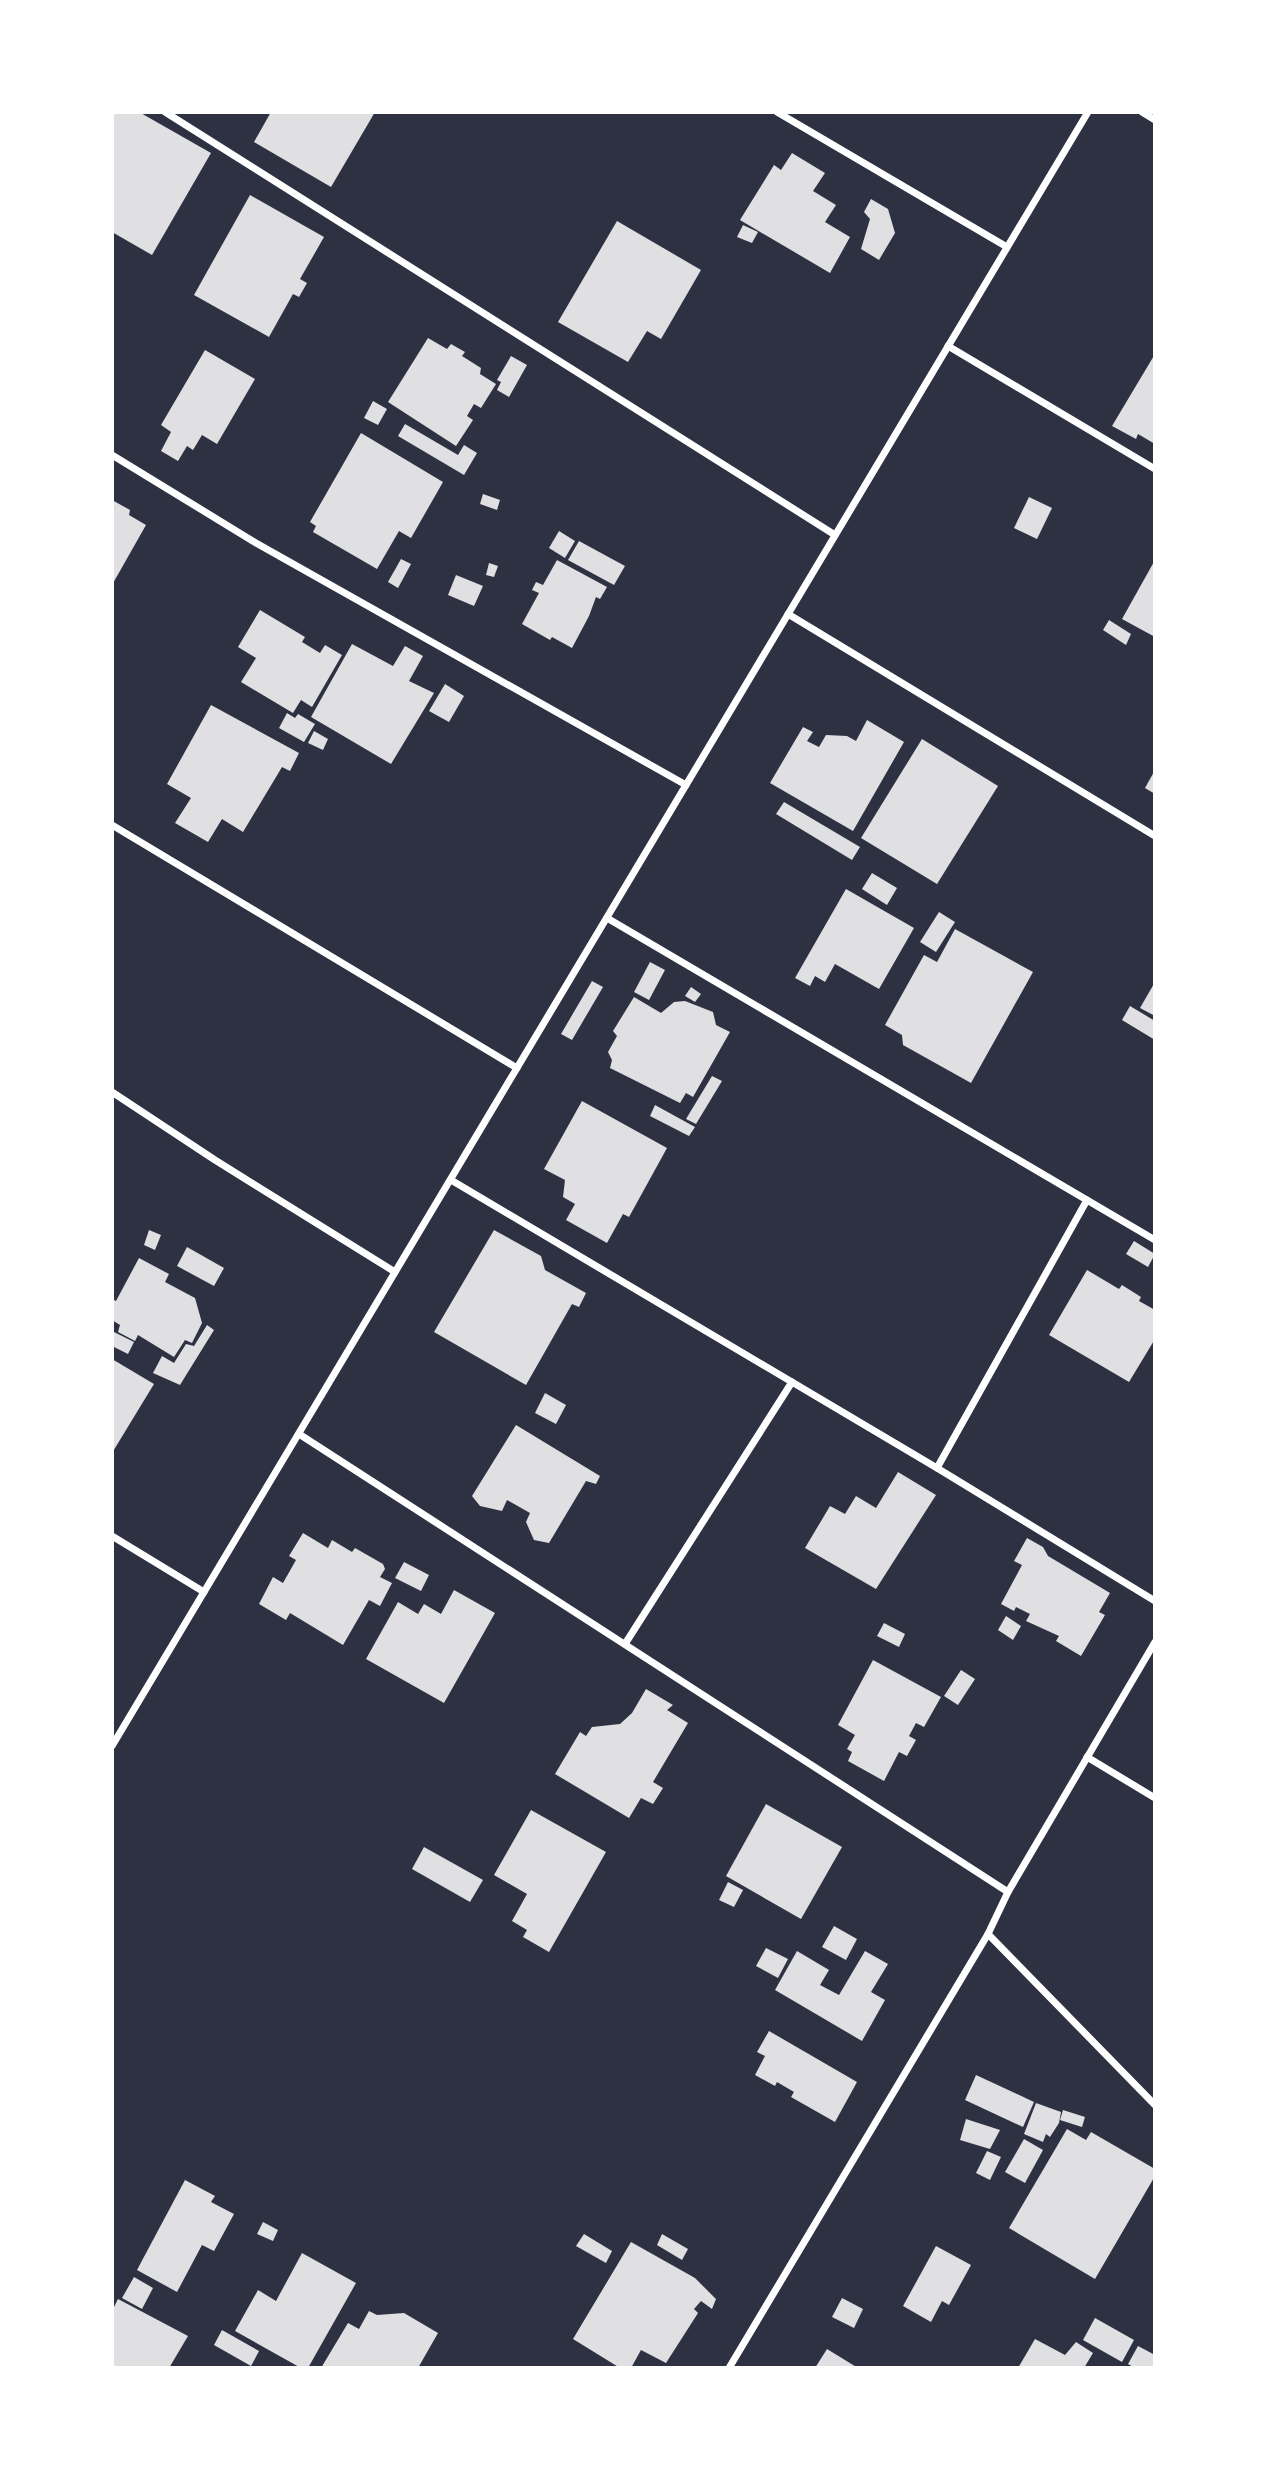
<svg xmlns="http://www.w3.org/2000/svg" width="1267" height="2480" font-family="'Asap Condensed',sans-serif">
	<rect width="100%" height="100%" fill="#2d3142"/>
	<!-- building -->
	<g fill="#e0e0e3">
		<path d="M112,112H139L211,153L152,255L112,232Z"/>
		<path d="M271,112H375L331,187L254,142Z"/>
		<path d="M792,153L825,173L813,191L836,205L825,222L850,237L830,273L740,220L774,165L781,170Z"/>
		<path d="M250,195L324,237L300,279L307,283L299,297L293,294L269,337L194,295Z"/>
		<path d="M871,199L888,209L895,233L879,260L861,249L870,219L864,212Z"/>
		<path d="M617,221L701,270L661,339L647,331L628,362L558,322Z"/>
		<path d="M743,225L758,232L752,243L737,237Z"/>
		<path d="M428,338L447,349L451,344L465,352L462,356L481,368L480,374L496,384L481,408L474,404L467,416L473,420L456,446L388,402Z"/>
		<path d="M205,350L255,379L217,444L202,435L193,450L187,446L178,461L161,451L171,432L161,425Z"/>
		<path d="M1155,354V444L1138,434L1136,439L1112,426Z"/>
		<path d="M511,356L527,365L509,397L497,390L501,382L497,380Z"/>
		<path d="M373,401L387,409L378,425L364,418Z"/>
		<path d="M405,424L458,455L464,445L477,453L464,475L398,436Z"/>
		<path d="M361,433L443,482L411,538L399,531L377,569L313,532L316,526L310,522Z"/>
		<path d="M483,494L500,500L497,510L480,504Z"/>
		<path d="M1029,497L1052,508L1037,539L1014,528Z"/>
		<path d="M112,500L130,510L129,515L146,525L112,585Z"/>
		<path d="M559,531L575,541L565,558L549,548Z"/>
		<path d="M579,541L625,566L614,585L568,560Z"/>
		<path d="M401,559L411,564L398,588L388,582Z"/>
		<path d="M557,560L607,587L600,599L596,597L589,616L572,648L552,637L550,640L522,624L539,593L532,590L536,582L543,585Z"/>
		<path d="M1155,560V637L1122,619Z"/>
		<path d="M489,563L498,566L494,577L486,575Z"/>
		<path d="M456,575L483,586L474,606L448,595Z"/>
		<path d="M260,610L305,637L302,642L320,653L325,645L342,655L312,707L301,700L293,713L241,682L256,658L238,647Z"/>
		<path d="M1109,620L1131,634L1126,645L1103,630Z"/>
		<path d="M352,644L393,666L405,646L423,656L409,681L434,693L391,764L311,717Z"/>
		<path d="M445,684L464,696L449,722L429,711Z"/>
		<path d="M211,705L299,753L290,771L282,767L243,832L222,819L208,842L175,823L191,798L167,784Z"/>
		<path d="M287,713L295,718L298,714L315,724L304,742L279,728Z"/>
		<path d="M867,720L904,742L853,831L770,783L803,727L813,732L807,741L819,747L826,735L847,736L856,741Z"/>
		<path d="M314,731L328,739L323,750L308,743Z"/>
		<path d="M922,739L998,786L937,884L861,838Z"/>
		<path d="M1155,770V794L1145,788Z"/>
		<path d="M784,802L860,847L852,860L776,814Z"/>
		<path d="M872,873L897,888L887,905L862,889Z"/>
		<path d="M846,889L914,928L879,989L835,964L825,982L815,976L810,986L795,978Z"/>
		<path d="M939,912L955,922L936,952L920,942Z"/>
		<path d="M955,929L1033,972L971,1083L903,1045L902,1035L885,1025L924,955L937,962Z"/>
		<path d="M650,962L665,970L649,1000L634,992Z"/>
		<path d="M592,981L603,987L572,1040L561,1034Z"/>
		<path d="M1155,982V1016L1140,1008Z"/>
		<path d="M691,987L701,994L695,1002L685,996Z"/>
		<path d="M634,997L661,1013L674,1002L685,1001L713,1012L716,1025L730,1032L693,1097L686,1093L680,1103L610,1068L612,1060L608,1052L617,1036L613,1031Z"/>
		<path d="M1130,1006L1155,1021V1040L1122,1020Z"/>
		<path d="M712,1076L722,1081L696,1124L686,1119Z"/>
		<path d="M582,1101L667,1148L629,1217L623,1214L607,1243L566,1220L575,1204L563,1197L565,1180L544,1169Z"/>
		<path d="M655,1105L695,1127L689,1136L650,1116Z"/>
		<path d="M149,1230L161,1235L155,1250L144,1245Z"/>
		<path d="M494,1230L541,1256L545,1270L586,1293L579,1307L572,1304L526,1385L434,1332Z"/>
		<path d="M1134,1241L1155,1254L1148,1267L1126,1254Z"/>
		<path d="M187,1247L224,1268L214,1286L177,1266Z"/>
		<path d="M139,1258L169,1274L165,1282L195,1298L202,1323L192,1343L185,1340L174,1357L138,1335L135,1341L118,1332L120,1325L112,1320V1299L116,1301Z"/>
		<path d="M1087,1270L1119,1289L1122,1285L1141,1297L1139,1301L1155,1310V1339L1129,1382L1049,1335Z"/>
		<path d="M207,1325L214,1330L180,1385L153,1373L162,1356L174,1363L186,1344L194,1346Z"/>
		<path d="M112,1331L134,1342L128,1354L112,1346Z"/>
		<path d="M112,1359L154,1384L112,1453Z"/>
		<path d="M545,1393L566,1405L556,1424L535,1413Z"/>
		<path d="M516,1425L600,1476L596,1484L586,1481L549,1543L534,1540L526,1522L530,1513L507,1500L502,1511L480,1506L472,1496Z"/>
		<path d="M898,1472L936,1495L876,1589L805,1548L830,1506L845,1514L856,1496L876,1508Z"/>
		<path d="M303,1533L328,1548L332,1540L352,1552L355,1548L383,1564L385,1569L380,1577L392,1583L380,1606L369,1600L343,1645L290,1613L286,1620L259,1604L273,1577L283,1583L296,1560L289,1556Z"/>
		<path d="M1027,1538L1043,1547L1048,1556L1110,1593L1099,1612L1105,1615L1081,1656L1056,1641L1059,1636L1026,1621L1030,1614L1016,1607L1014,1611L1001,1604L1022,1565L1014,1561Z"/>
		<path d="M404,1562L429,1575L421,1591L395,1578Z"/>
		<path d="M454,1590L495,1613L444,1703L366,1659L398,1602L418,1614L424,1604L441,1614Z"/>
		<path d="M1006,1616L1021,1626L1013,1640L998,1630Z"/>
		<path d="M884,1623L905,1634L899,1647L877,1636Z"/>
		<path d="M873,1660L941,1697L924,1727L916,1723L909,1736L916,1740L907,1756L899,1752L884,1781L848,1761L852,1752L847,1749L855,1735L838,1725Z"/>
		<path d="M961,1670L975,1679L958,1705L944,1696Z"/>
		<path d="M646,1689L673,1705L667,1710L688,1723L653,1782L663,1788L653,1804L641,1798L629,1818L555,1774L580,1732L586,1736L592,1727L620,1724L632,1713Z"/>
		<path d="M766,1804L842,1847L801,1919L726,1876Z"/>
		<path d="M531,1810L606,1852L549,1952L523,1937L527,1930L512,1921L527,1894L494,1875Z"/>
		<path d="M424,1847L483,1880L470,1902L412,1869Z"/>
		<path d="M728,1882L743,1890L734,1907L719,1900Z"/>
		<path d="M834,1926L857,1939L846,1960L822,1947Z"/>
		<path d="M766,1948L788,1959L778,1978L756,1966Z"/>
		<path d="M797,1951L829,1970L820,1985L839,1995L865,1951L888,1964L871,1992L885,2000L862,2041L775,1990Z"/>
		<path d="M769,2031L857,2082L835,2122L791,2097L794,2092L777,2082L775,2086L755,2075L765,2056L757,2052Z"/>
		<path d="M976,2075L1034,2102L1023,2127L965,2100Z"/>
		<path d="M1036,2103L1061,2112L1059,2123L1050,2137L1046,2134L1043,2142L1024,2134Z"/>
		<path d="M1063,2110L1085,2117L1082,2127L1060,2120Z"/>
		<path d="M966,2119L1000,2130L990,2149L960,2140Z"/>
		<path d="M1067,2129L1086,2140L1091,2132L1155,2169V2176L1095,2279L1009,2228Z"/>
		<path d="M1024,2139L1043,2150L1025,2183L1005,2172Z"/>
		<path d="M987,2151L1001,2157L990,2180L976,2173Z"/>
		<path d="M185,2180L215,2196L211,2202L234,2214L214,2251L202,2245L177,2292L137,2270Z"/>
		<path d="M263,2222L278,2230L273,2241L257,2234Z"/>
		<path d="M584,2234L612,2251L606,2263L576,2246Z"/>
		<path d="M662,2234L688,2249L682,2260L657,2245Z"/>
		<path d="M631,2242L695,2278L716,2299L712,2309L701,2301L694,2309L698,2313L666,2363L641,2350L631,2368H620L573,2339Z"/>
		<path d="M936,2246L971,2265L949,2305L942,2301L931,2322L903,2306Z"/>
		<path d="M302,2253L356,2283L308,2368H301L235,2331L258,2290L276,2301Z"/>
		<path d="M134,2277L153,2288L142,2309L122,2298Z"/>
		<path d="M842,2298L863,2309L854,2328L832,2317Z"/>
		<path d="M118,2299L188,2336L169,2368H112V2311Z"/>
		<path d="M369,2311L377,2315L404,2313L438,2333L418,2368H321L348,2323L359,2329Z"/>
		<path d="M1095,2318L1134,2340L1122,2362L1083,2340Z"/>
		<path d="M222,2330L259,2351L251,2366L214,2345Z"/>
		<path d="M1035,2339L1065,2355L1076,2342L1093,2353L1084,2368H1018Z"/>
		<path d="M1138,2346L1155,2355V2368H1135L1128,2364Z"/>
		<path d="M827,2349L858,2368H815Z"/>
	</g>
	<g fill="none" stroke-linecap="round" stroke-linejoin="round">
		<!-- minor -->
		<g stroke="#fff" stroke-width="7">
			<path d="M165,112L835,535"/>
			<path d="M777,112L1007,247"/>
			<path d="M1142,112L1155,120"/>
			<path d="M948,346L1155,469"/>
			<path d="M112,455L256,543L686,785"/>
			<path d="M788,614L1155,836"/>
			<path d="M112,825L517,1068"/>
			<path d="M607,918L1155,1240"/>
			<path d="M112,1092L215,1160L395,1272"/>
			<path d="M451,1180L937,1468L1155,1601"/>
			<path d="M299,1434L1008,1892"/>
			<path d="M937,1468L1087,1200"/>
			<path d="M112,1536L204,1592"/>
			<path d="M625,1644L792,1382"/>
			<path d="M112,1746L1088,112"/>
			<path d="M1087,1757L1155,1798"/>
			<path d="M988,1934L1155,2105"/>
			<path d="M729,2368L988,1934L1008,1892L1155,1642"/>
		</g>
	</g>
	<!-- border -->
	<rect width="1267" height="2480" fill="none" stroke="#ffffff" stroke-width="228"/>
</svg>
